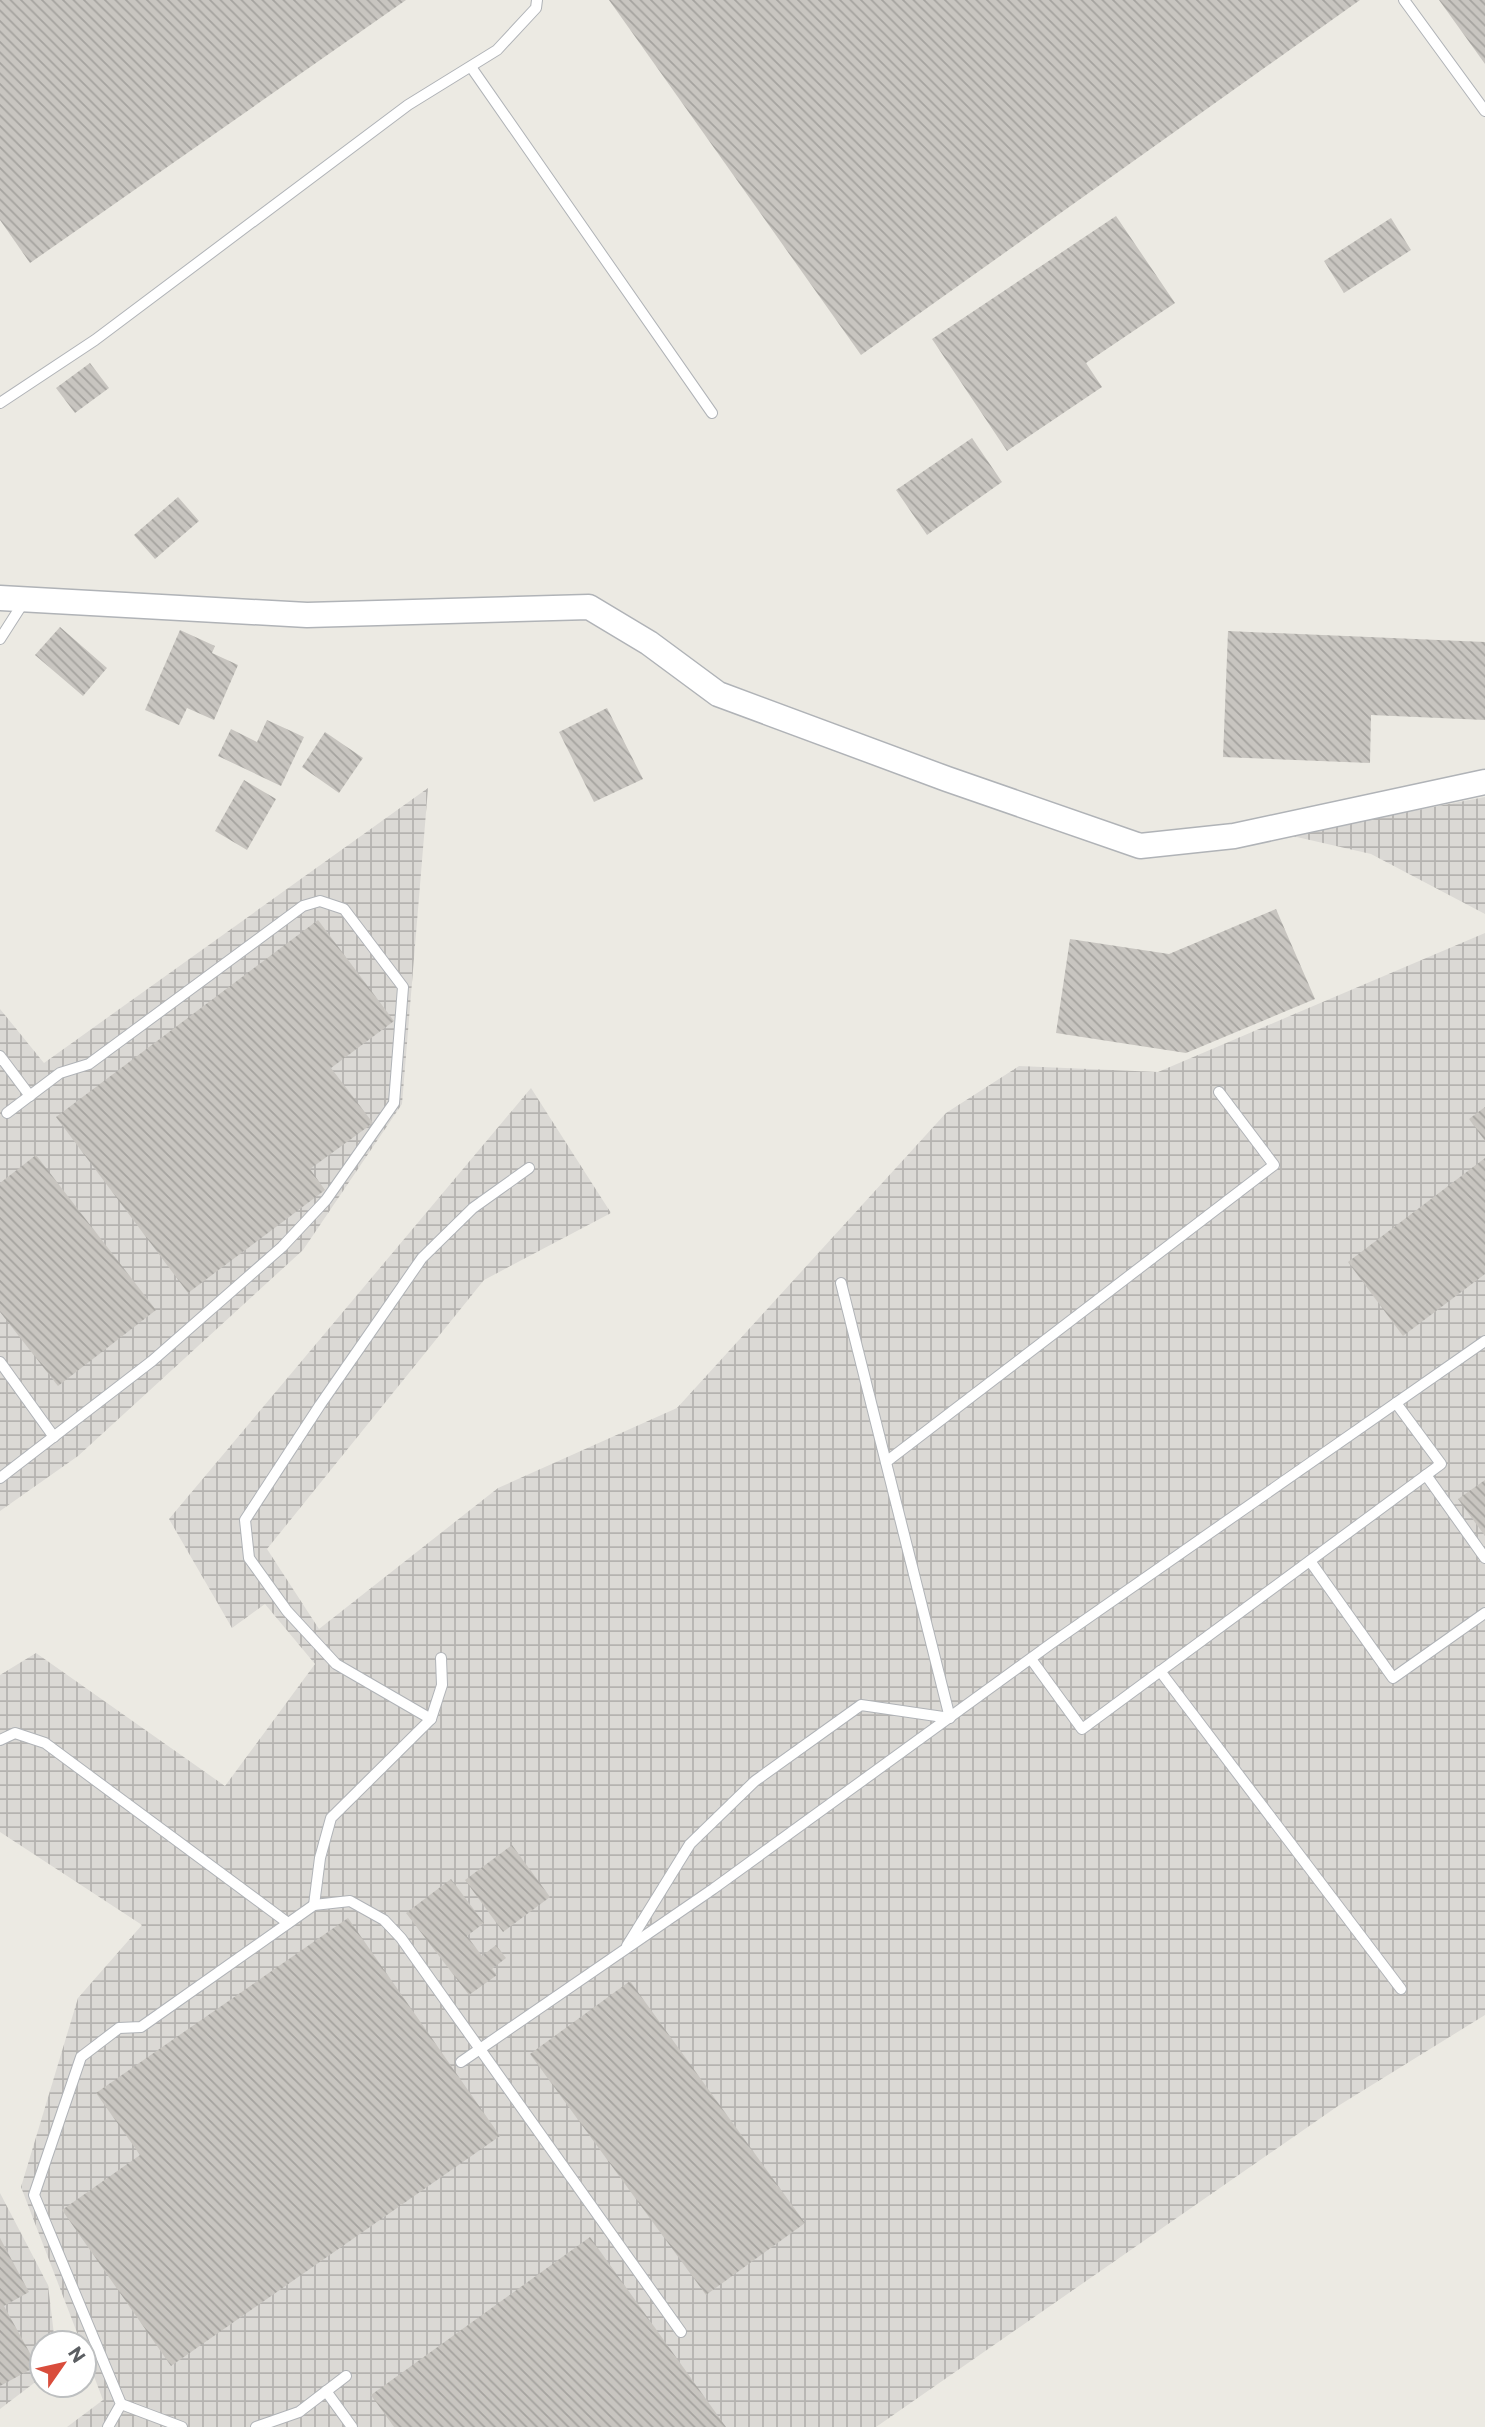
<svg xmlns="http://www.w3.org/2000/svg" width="1485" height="2427" font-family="Commissioner,sans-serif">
	<defs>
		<pattern id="industrial-grid" width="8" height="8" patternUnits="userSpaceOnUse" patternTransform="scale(1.75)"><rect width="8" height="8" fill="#dbd9d5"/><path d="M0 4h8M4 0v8" fill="none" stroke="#b5b3b0"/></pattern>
		<pattern id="building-back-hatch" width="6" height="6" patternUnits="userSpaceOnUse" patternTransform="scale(1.75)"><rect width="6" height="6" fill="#c8c5c0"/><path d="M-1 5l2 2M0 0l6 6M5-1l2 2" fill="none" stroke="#a5a39f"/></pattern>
	</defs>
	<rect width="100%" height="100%" fill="#eceae3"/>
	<!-- industrial -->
	<g fill="url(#industrial-grid)">
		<path d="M428,788L402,1104L303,1250L78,1456L0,1511V1009L44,1063Z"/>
		<path d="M1485,797V914L1371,854L1288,835Z"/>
		<path d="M1485,933V2015L1338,2106L876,2427H67L103,2400L84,2350V2343H81L21,2187L78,1998L142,1925L0,1832V1675L36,1653L225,1786L315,1664L265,1604L232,1628L169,1519L531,1088L611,1213L484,1280L267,1549L319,1629L498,1488L677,1408L946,1113L1019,1066L1158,1072Z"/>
		<path d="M0,2193L48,2285L55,2343H42V2377L0,2409Z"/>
	</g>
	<!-- building -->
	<g fill="url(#building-back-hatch)">
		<path d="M0,0H406L30,263L0,220Z"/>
		<path d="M609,0H1360L861,355Z"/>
		<path d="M1439,0H1485V64Z"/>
		<path d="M1116,216L1175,303L1086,363L1102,387L1007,451L932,339Z"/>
		<path d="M1391,218L1411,250L1344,293L1324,261Z"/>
		<path d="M90,363L109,388L75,413L56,388Z"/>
		<path d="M972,438L1002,482L927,535L896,490Z"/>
		<path d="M178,497L199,521L155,559L134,535Z"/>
		<path d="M60,627L107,668L83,696L35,655Z"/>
		<path d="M180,630L215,646L212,653L238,665L214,720L187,708L179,725L145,710Z"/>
		<path d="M1228,631L1485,642V720L1371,715L1370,763L1223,757Z"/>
		<path d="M607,708L643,779L594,802L559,732Z"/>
		<path d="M267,720L304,737L281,786L218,756L231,729L257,742Z"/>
		<path d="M325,732L363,758L339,793L302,767Z"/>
		<path d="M244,780L276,799L247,850L215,831Z"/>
		<path d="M1276,909L1315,999L1186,1053L1056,1033L1070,939L1169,954Z"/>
		<path d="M318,920L394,1021L331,1068L373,1123L310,1169L325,1190L188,1293L56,1117Z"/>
		<path d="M1485,1107V1141L1469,1119Z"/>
		<path d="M36,1155L156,1310L58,1386L0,1312V1183Z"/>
		<path d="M1485,1158V1274L1403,1336L1348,1262Z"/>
		<path d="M1485,1480V1536L1458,1499Z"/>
		<path d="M512,1845L550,1897L503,1932L465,1880Z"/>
		<path d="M451,1879L484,1923L467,1936L482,1956L496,1945L506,1958L492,1969L497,1975L469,1995L406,1913Z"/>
		<path d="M348,1918L500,2136L171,2366L62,2210L140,2155L96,2093Z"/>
		<path d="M630,1981L805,2223L706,2295L530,2054Z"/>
		<path d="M590,2237L726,2427H394L371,2395Z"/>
		<path d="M0,2238L29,2292L4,2306L37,2366L0,2386Z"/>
	</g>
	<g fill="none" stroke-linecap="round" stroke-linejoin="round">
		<!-- service casing -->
		<g stroke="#b0b3b7" stroke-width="12">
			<g id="service">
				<path d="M1404,0L1485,111"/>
				<path d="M471,67L712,413"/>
				<path d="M0,403L95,340L408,105L497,50L536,8L537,0"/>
				<path d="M0,639L25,600"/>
				<path d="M0,1056L30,1096"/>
				<path d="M0,1362L54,1437"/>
				<path d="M886,1462L1274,1165L1219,1092"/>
				<path d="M1426,1475L1485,1558"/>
				<path d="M0,1478L152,1361L282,1247L326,1200L394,1103L403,987L344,909L320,901L303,906L89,1064L60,1073L7,1113"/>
				<path d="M1310,1561L1393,1678L1485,1613"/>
				<path d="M1031,1659L1082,1729L1441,1464L1396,1403"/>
				<path d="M1160,1671L1401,1989"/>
				<path d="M431,1719L336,1664L287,1611L249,1558L245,1520L320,1405L422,1258L473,1208L529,1168"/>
				<path d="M0,1740L15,1733L45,1743L288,1923"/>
				<path d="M314,1905L320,1858L331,1818L431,1719L442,1685L441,1658"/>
				<path d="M627,1946L690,1844L755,1781L861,1705L950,1718L841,1283"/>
				<path d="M461,2062L713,1889L1052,1643L1485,1341"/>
				<path d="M326,2391L352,2427"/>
				<path d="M121,2404L182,2427"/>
				<path d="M108,2427L121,2404L34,2195L81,2057L119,2028L141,2027L314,1905L350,1901L384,1920L401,1938L681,2332"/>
				<path d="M256,2427L299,2412L346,2376"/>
			</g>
		</g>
		<!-- tertiary casing -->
		<g stroke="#b0b3b7" stroke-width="27">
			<path id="tertiary" d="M0,598L307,615L589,607L649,643L718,694L947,779L1140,846L1234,836L1485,782"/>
		</g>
		<!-- service -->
		<use href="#service" stroke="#fff" stroke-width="10"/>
		<!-- tertiary -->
		<use href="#tertiary" stroke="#fff" stroke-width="24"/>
	</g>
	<!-- north arrow -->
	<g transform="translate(63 2364) rotate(56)"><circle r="33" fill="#ffffff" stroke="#bdbfc0" stroke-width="2"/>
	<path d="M0-5L12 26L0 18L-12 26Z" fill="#d94d3c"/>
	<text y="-10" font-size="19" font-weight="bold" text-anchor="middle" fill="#5b5e62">N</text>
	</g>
</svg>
